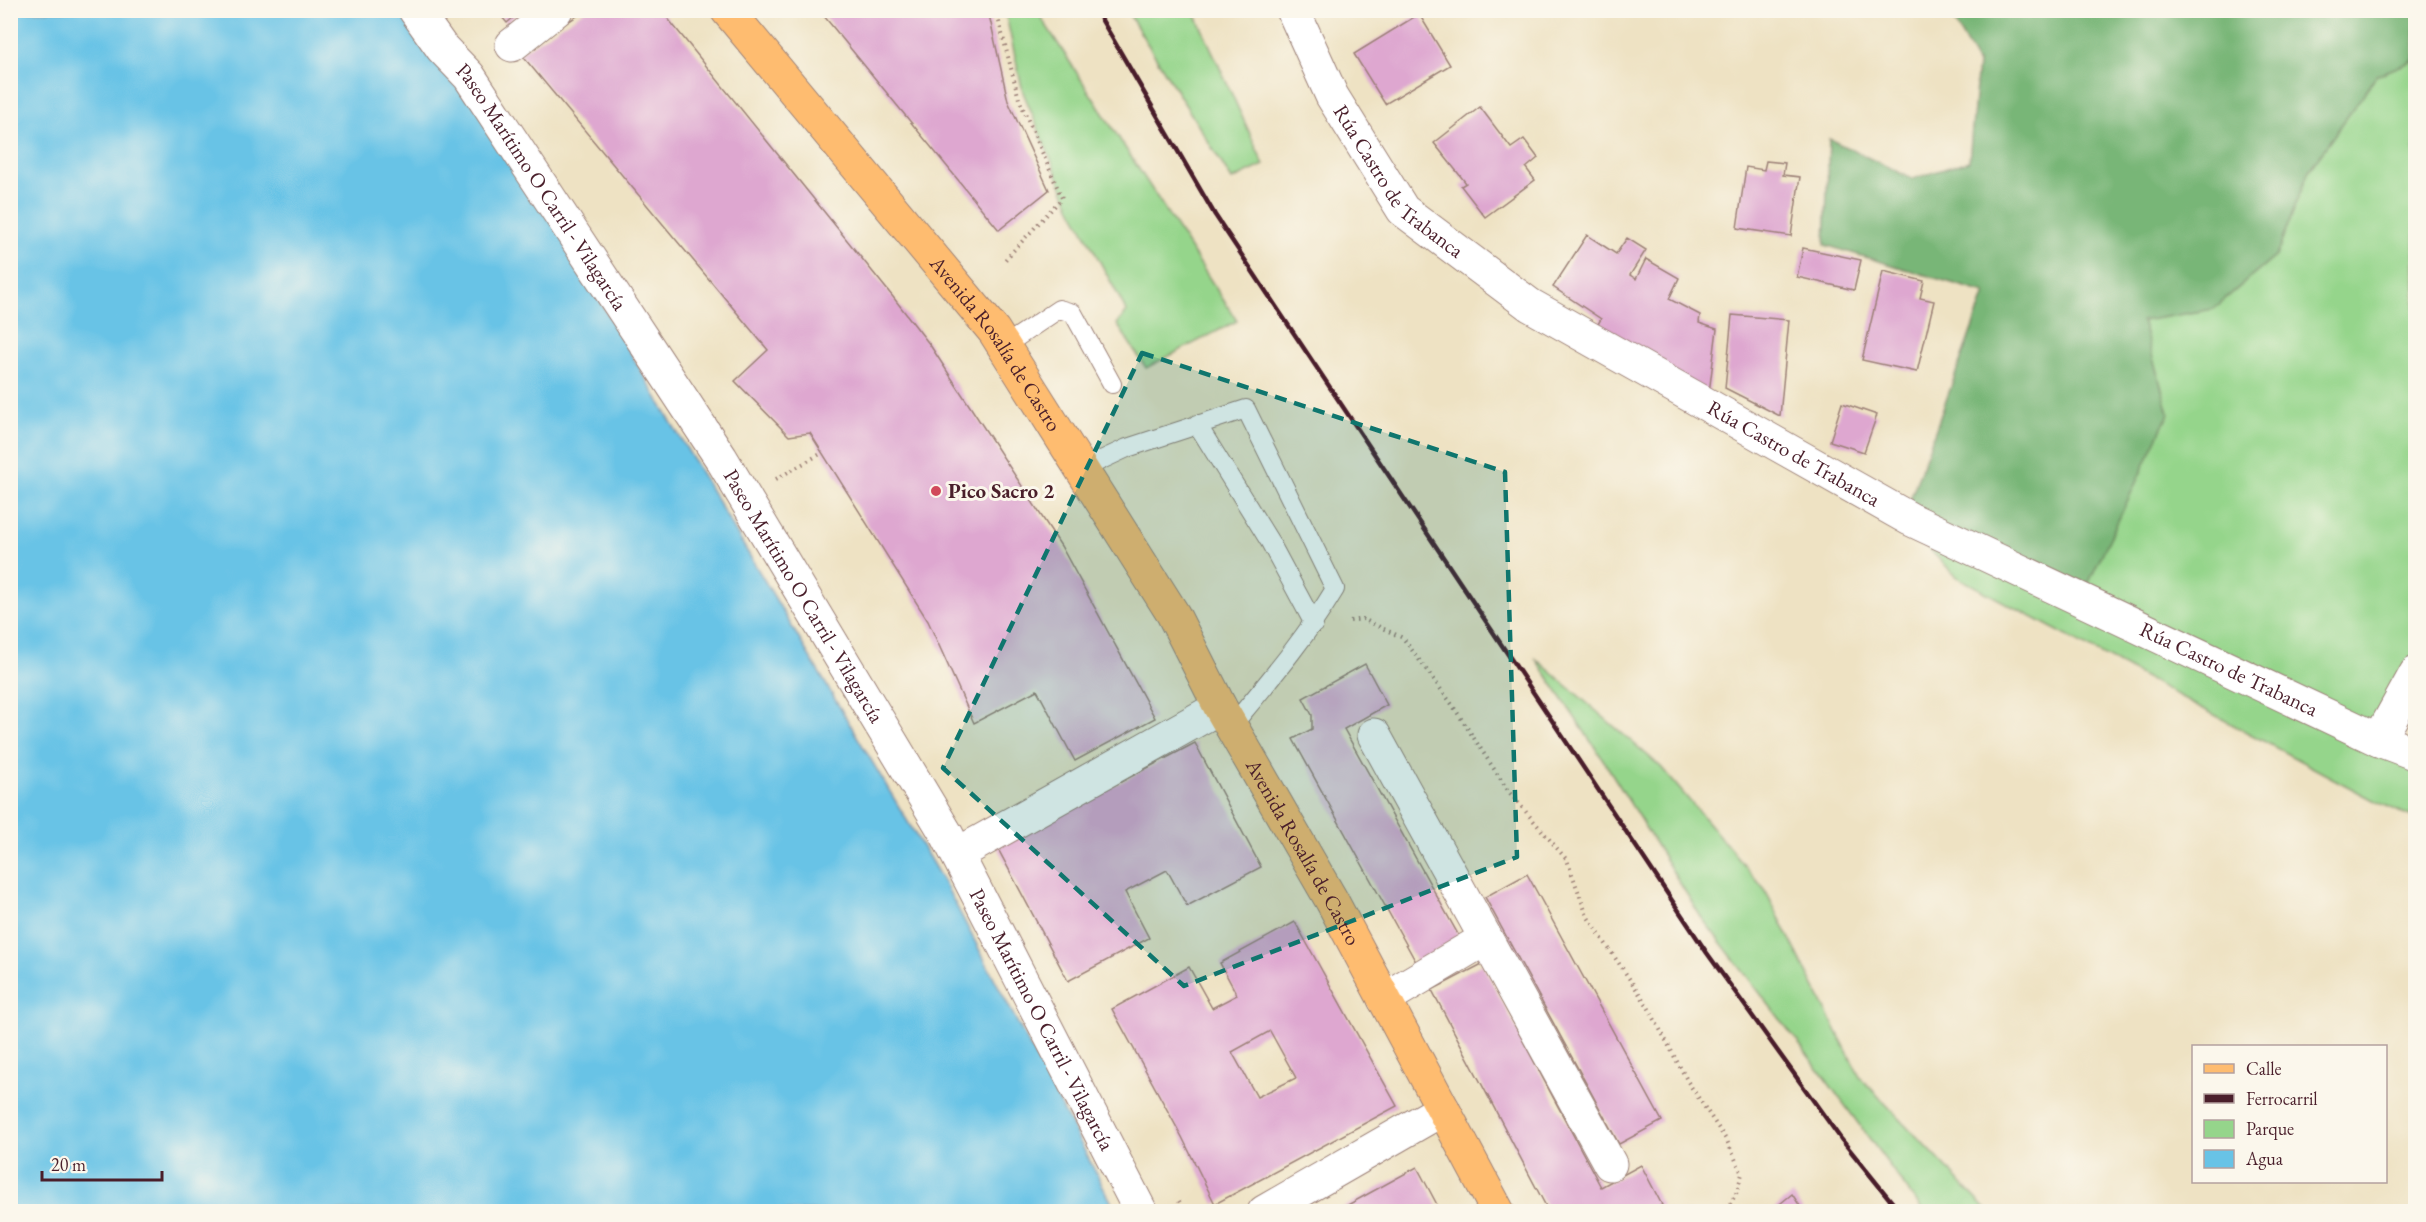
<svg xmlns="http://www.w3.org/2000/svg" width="2426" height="1222" font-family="'EB Garamond',serif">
	<rect width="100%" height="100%" fill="#fbf7ec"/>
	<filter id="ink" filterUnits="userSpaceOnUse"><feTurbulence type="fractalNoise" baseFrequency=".0167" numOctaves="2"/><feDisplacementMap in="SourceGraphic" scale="12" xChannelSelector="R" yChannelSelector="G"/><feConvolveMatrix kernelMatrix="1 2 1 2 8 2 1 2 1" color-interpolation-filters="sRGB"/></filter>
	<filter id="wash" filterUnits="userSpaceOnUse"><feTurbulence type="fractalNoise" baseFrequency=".008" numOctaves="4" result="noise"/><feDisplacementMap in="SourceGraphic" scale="24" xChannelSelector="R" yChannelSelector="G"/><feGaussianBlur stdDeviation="1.35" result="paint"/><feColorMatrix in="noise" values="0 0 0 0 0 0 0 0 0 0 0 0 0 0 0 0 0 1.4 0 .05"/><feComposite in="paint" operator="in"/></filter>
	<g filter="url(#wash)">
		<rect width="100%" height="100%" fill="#eee2c3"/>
		<!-- green -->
		<g fill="#95d58b" stroke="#707a5b" stroke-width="1.5">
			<path d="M1005,11H1037L1237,321L1146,368L1117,324L1127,312L1070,206L1023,92Z"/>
			<path d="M1127,11H1194L1264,165L1232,180Z"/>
			<path d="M2415,60V673L2379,740L2415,754V818L2377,802L1957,577L1902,522L2169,414L2142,321L2213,309L2276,256L2309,170L2377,75Z"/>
			<path d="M1535,658L1661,767L1765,890L1860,1077L1988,1211H1923L1804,1050L1701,917L1604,761Z"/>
		</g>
		<!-- forest -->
		<path fill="#78b677" stroke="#616a51" stroke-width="1.5" d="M1948,11H2415V60L2377,75L2309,170L2276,256L2213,309L2142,321L2169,413L2081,599L1902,522L1985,293L1825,245L1829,139L1913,179L1969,161L1978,64Z"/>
		<!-- water -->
		<path fill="#68c3e6" stroke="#597188" stroke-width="1.5" d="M10,11H403L485,105L738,536L946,886L1116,1211H11Z"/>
		<g id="blocks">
			<!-- building -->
			<g fill="#dea7d0" fill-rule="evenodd">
				<path d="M496,10H522L507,23Z"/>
				<path d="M586,10H661L893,297L930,345L1061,546L1155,718L1075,761L1037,690L974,723L928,621L810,433L789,436L735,381L768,350L520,53Z"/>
				<path d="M819,10H988L1008,101L1049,190L999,230Z"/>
				<path d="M1419,14L1450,65L1385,104L1354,54Z"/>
				<path d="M1480,107L1511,148L1524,139L1538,158L1526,168L1535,180L1485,217L1461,186L1466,183L1434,143Z"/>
				<path d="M1766,161L1785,163L1783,175L1800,177L1791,236L1737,228L1746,167L1764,170Z"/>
				<path d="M1587,235L1616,254L1627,238L1646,250L1630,275L1636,279L1646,259L1679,278L1669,299L1700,315L1699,323L1717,329L1709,393L1594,331L1601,319L1553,287Z"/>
				<path d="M1803,248L1861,260L1854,290L1797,277Z"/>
				<path d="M1883,271L1924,281L1920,298L1934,301L1917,372L1862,360Z"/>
				<path d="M1732,315L1789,320L1780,416L1725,388Z"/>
				<path d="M1842,403L1877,415L1864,452L1830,441Z"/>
				<path d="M1365,664L1387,705L1344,729L1460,938L1416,962L1293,739L1312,729V715L1303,698Z"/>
				<path d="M1195,743L1261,867L1187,906L1167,870L1125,892L1149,938L1068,981L997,847Z"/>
				<path d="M1527,874L1662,1121L1619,1144L1485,897Z"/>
				<path d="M1295,922L1397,1106L1215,1204L1182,1137L1112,1009L1189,967L1212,1008L1237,995L1220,963ZM1270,1031L1296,1078L1257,1097L1232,1052Z"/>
				<path d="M1482,964L1601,1187L1641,1165L1662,1205L1650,1212H1549L1432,990Z"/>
				<path d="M1417,1167L1441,1212H1335Z"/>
				<path d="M1792,1194L1804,1212H1770Z"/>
			</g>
		</g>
	</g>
	<g filter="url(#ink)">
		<use href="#blocks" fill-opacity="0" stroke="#9c8077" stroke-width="1.5"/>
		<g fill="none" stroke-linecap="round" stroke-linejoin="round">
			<!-- lane casing -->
			<g stroke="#9c8077" stroke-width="20">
				<g id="lane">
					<path d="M1004,346L1059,309L1073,313L1112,384"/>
					<path d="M1197,424L1270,542L1314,624"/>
					<path d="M1082,469L1127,448L1246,409L1335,589C1305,639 1268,682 1231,727"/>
				</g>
			</g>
			<!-- street casing -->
			<g stroke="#9c8077" stroke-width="35">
				<g id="street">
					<path id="s1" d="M415,10L442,48L469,76L721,458L947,835L1141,1212"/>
					<path id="s2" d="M1293,10L1332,96L1403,210L1530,305L1910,519L2379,740L2416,754"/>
					<path d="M512,45L556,10"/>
					<path d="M1374,735L1610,1164"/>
					<path d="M2379,740L2416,673"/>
					<path d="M958,854L1220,707"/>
					<path d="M1384,999L1485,939"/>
					<path d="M1264,1212L1443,1109"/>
				</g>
			</g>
			<!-- primary casing -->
			<g stroke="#9c8077" stroke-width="35">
				<g id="primary">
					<path id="s3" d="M727,10L994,331L1173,614L1220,707L1332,901L1498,1212"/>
				</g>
			</g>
			<!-- path -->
			<g stroke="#9c8077" stroke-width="4" stroke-dasharray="1.5 4.5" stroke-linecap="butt">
				<path d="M996,10L1019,99L1062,198L1003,262"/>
				<path d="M776,479L822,453"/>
				<path d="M1350,621L1363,619L1403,638L1451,703L1509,792L1567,860L1587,916L1647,1005L1688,1082L1727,1141L1742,1174L1736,1194L1725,1212"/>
				<path d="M1179,1201L1185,1212"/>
			</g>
			<!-- lane -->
			<use href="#lane" stroke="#fff" stroke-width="18"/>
			<!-- street -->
			<use href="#street" stroke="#fff" stroke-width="33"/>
			<!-- primary -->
			<use href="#primary" stroke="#febc70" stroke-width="33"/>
			<!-- rail -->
			<path stroke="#4a1f2b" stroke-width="4.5" d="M1096,10L1215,215L1707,953L1841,1139L1900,1212"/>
		</g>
	</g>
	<!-- marked area -->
	<path fill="#0f766e" fill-opacity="0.2" stroke="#0f766e" stroke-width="4.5" stroke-dasharray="12 8" stroke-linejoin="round" d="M1142,353L1505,472L1517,857L1184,986L943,768Z"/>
	<!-- markers -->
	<circle fill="#d1495b" stroke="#fbf7ec" stroke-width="2" cx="936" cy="491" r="6"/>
	<g text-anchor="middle" stroke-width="6" stroke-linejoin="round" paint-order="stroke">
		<!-- street labels -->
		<g font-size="21" fill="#4a1f2b" stroke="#fbf7ec">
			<text dy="7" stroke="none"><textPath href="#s2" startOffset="204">Rúa Castro de Trabanca</textPath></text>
			<text dy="7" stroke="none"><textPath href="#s1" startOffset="218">Paseo Marítimo O Carril - Vilagarcía</textPath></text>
			<text dy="7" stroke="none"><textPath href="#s3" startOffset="429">Avenida Rosalía de Castro</textPath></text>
			<text dy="7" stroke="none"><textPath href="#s2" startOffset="690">Rúa Castro de Trabanca</textPath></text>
			<text dy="7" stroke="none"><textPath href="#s1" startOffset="704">Paseo Marítimo O Carril - Vilagarcía</textPath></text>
			<text dy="7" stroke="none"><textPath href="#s2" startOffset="1176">Rúa Castro de Trabanca</textPath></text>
			<text dy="7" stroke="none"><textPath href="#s3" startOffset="1024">Avenida Rosalía de Castro</textPath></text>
			<text dy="7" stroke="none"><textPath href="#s1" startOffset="1190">Paseo Marítimo O Carril - Vilagarcía</textPath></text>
		</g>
		<!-- poi labels -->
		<g font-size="21" font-weight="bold" fill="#4a1f2b" stroke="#fbf7ec" text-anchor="start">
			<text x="948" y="498">Pico Sacro 2</text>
		</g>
	</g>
	<!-- margin -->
	<rect width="2426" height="1222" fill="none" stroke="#fbf7ec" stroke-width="36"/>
	<!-- legend -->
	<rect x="2192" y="1045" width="195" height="138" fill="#fbf7ec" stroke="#b4a19f" stroke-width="1.5"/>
	<rect x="2204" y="1064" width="30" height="9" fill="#febc70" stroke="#b4a19f" stroke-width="1.5"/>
	<text x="2246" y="1075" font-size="18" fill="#4a1f2b">Calle</text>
	<rect x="2204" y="1094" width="30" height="9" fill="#4a1f2b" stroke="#b4a19f" stroke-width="1.5"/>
	<text x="2246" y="1105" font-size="18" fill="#4a1f2b">Ferrocarril</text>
	<rect x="2204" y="1120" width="30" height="18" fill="#95d58b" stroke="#b4a19f" stroke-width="1.5"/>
	<text x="2246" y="1135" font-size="18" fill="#4a1f2b">Parque</text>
	<rect x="2204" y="1150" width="30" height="18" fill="#68c3e6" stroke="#b4a19f" stroke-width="1.5"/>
	<text x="2246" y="1165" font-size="18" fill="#4a1f2b">Agua</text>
	<!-- scale -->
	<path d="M42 1171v9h120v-9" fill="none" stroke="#4a1f2b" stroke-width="3"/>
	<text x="51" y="1171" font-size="18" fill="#4a1f2b" stroke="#fbf7ec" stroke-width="4.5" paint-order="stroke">20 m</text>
</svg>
